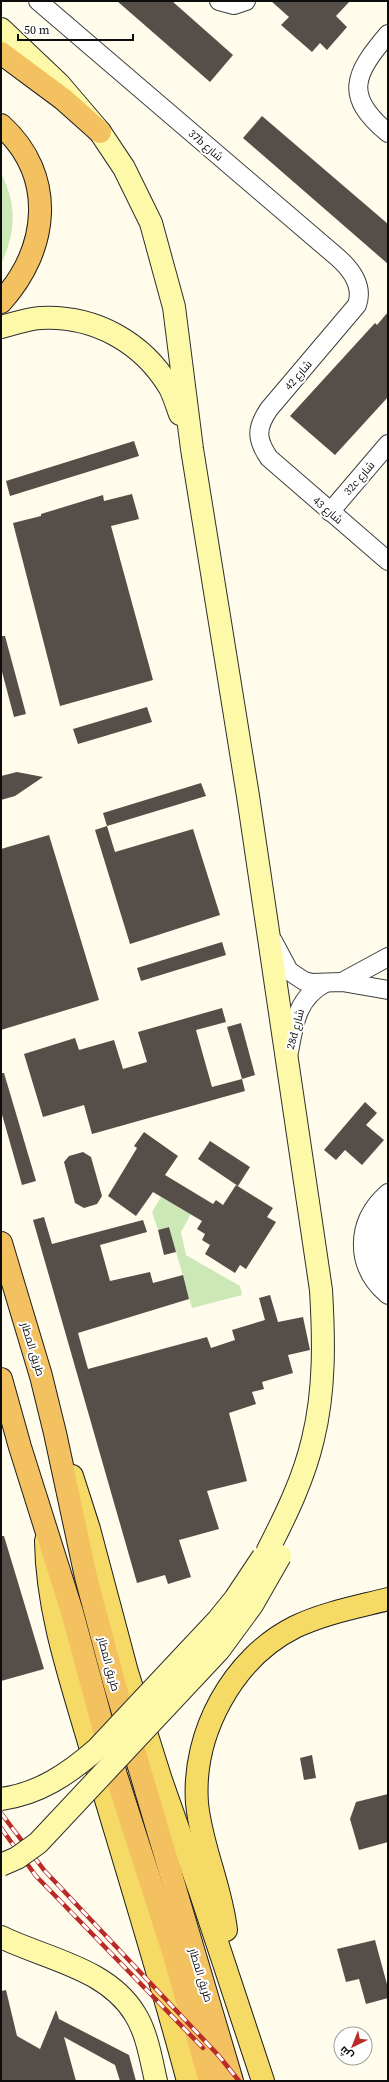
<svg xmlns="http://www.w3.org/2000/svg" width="389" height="2082" font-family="'Source Serif 4',Cairo,serif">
	<rect width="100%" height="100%" fill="#fffcec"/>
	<!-- green -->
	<g fill="#cde8b7">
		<path d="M1,173C18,207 15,232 1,265Z"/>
		<path d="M161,1197L191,1214L181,1232L186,1255L240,1286L242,1295L192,1308L169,1227L158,1230L152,1212Z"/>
	</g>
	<!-- building -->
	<g fill="#554e49">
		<path d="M117,1H172L233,55L210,82Z"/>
		<path d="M271,1H350L336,16L347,27L327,50L320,43L312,52L281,25L289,17Z"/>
		<path d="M262,116L388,224V264L243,138Z"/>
		<path d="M388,312V397L335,455L290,416L375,323L377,325Z"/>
		<path d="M134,441L139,456L10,496L6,481Z"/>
		<path d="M132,494L139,519L111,526L153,680L60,706L13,523L41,516V514L103,495L104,501Z"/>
		<path d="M1,636H5L26,714L14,717L1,668Z"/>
		<path d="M147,707L152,722L78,744L73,729Z"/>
		<path d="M17,772L43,777L15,796L1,800V776Z"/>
		<path d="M201,783L206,796L107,826L103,813Z"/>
		<path d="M107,826L115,852L193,829L220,915L130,944L95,830Z"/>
		<path d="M49,835L99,1000L1,1030V849Z"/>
		<path d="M222,942L226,955L141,981L137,968Z"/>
		<path d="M222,1008L226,1022L196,1030L212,1087L242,1079L245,1091L92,1134L84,1105L43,1117L24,1054L75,1038L79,1050L114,1040L123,1069L147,1062L138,1032Z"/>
		<path d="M241,1023L255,1075L242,1079L227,1027Z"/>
		<path d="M1,1073H4L36,1181L22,1185L1,1111Z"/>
		<path d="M365,1102L377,1113L366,1125L384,1140L362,1165L345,1150L336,1160L324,1150Z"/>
		<path d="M144,1132L178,1156L165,1175L213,1204L216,1200L223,1205L236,1185L273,1208L267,1217L276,1222L246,1269L240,1265L235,1273L205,1254L210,1245L202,1240L205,1234L197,1229L202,1221L153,1192L136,1216L108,1196L137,1148L134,1146Z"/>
		<path d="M210,1141L250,1167L238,1186L198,1159Z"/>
		<path d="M83,1152L91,1157L102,1196L97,1204L84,1208L75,1203L64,1162L69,1156Z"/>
		<path d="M44,1217L52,1244L143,1220L147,1232L100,1245L110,1281L150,1272L153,1283L183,1275L189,1299L78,1333L88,1369L207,1337L211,1348L235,1340L232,1330L265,1320L259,1298L270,1295L278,1322L303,1317L310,1350L288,1355L293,1373L262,1382L264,1389L252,1392L256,1404L229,1413L247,1481L207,1491L219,1529L179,1540L191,1577L168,1584L165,1575L137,1583L33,1220Z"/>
		<path d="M169,1227L176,1252L164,1255L158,1230Z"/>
		<path d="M1,1536H4L44,1669L1,1681Z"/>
		<path d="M312,1755L316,1778L304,1780L300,1758Z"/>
		<path d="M388,1794V1842L359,1850L350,1819L356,1802Z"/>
		<path d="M375,1940L388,1988V1998L366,2004L359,1979L346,1982L337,1949Z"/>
		<path d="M6,1990L17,2036L40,2049L56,2010L59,2019L129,2055L136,2081H120L115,2065L64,2037L76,2081H1V1991Z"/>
	</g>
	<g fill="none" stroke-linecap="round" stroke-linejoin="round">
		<!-- minor casing -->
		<g stroke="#3f3f3f" stroke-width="20">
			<g id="minor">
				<path d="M38,1L336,256C350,268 364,285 357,305L269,409C256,428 256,439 269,458L388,561"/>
				<path d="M219,1L234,5L246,1"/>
				<path d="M388,34C354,74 343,96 388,133"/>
				<path d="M330,512L388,444"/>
				<path d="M273,941L289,971L304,981L312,983L342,982L388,990"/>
				<path d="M342,982L388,957"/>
				<path d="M289,1052C294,1024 297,998 325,983"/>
				<path d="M388,1193C355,1222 354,1266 388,1295"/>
				<path d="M388,1211C378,1229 377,1255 388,1273"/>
			</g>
		</g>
		<!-- secondary casing -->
		<g stroke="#2e2e2e" stroke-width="24">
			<g id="secondary">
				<path d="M1,29L59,84L100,132L124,168L151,223L174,307L192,449L248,796L321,1290C324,1340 325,1390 313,1439C304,1478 286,1515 268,1550"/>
				<path d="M1,327C13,324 27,319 40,318C94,315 143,342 170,388C174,396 177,406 180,414"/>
				<path d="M1,1937C46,1959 107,1968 135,2014C147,2033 151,2059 156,2081"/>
			</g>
		</g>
		<!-- primary casing -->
		<g stroke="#1d1d1d" stroke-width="24">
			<g id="primary">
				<path d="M72,1476L89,1529L127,1672L161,1780L200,1891L263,2081"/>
				<path d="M46,1541C47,1615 73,1686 93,1756C125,1864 159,1972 188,2081"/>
				<path d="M226,1930C221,1886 201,1846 197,1803C192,1733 233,1658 295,1627C324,1613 357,1607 388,1599"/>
			</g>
		</g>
		<!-- trunk casing -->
		<g stroke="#1d1d1d" stroke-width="24">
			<g id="trunk">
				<path d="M1,53L63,99L100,132"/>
				<path d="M1,125C57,176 49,249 1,302"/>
				<path d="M1,1243L41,1376L55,1433L86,1577L114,1682L232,2081"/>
				<path d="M1,1379L20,1447L72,1612L116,1775L173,1952L210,2081"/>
			</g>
		</g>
		<!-- minor -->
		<use href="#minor" stroke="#fff" stroke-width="18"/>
		<!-- secondary -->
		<use href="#secondary" stroke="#fdf9a9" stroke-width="22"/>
		<!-- primary -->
		<use href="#primary" stroke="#f5db66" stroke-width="22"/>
		<!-- trunk -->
		<use href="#trunk" stroke="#f3c15f" stroke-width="22"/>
		<!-- rail casing -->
		<g stroke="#b92a28" stroke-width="4.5">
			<g id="rail">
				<path d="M1,1813L44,1870L219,2056L239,2081"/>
				<path d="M1,1828L36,1876L203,2048"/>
			</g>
		</g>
		<!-- rail -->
		<use href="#rail" stroke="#fff" stroke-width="3" stroke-dasharray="9" stroke-linecap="butt"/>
		<!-- secondary-bridge casing -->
		<g stroke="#2e2e2e" stroke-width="24" stroke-linecap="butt">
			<g id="secondary-bridge">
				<path d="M1,1799C39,1794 68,1774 97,1749L218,1620L235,1599L263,1557"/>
				<path d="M1,1865L17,1858L38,1843L219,1650L252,1605L280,1556"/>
			</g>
		</g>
		<!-- secondary-bridge -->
		<use href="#secondary-bridge" stroke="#fdf9a9" stroke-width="22"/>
	</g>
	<g text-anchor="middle" stroke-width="4" stroke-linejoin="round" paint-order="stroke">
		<!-- street labels -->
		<g font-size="11" fill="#0c0c0c" stroke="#fff">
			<text transform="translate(206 145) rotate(41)" y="4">37b شارع</text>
			<text transform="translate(298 375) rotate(-49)" y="4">شارع 42</text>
			<text transform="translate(359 478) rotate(-49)" y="4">32c شارع</text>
			<text transform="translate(328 510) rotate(41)" y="4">شارع 43</text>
			<text transform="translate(295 1029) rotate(-75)" y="4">28d شارع</text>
			<text transform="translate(33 1349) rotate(73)" y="4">طريق المطار</text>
			<text transform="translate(109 1664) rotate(75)" y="4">طريق المطار</text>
			<text transform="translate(201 1975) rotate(73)" y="4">طريق المطار</text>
		</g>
	</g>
	<!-- border -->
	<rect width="389" height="2082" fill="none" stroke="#0c0c0c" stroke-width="4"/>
	<!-- north arrow -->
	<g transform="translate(353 2046) rotate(223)"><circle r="19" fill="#ffffff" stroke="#9e9e9e"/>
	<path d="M0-3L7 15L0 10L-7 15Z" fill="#b92a28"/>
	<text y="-6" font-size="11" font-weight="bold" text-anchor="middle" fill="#0c0c0c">ش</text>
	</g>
	<!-- scale -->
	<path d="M18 34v6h115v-6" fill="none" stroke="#0c0c0c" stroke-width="2"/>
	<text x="24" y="34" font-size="12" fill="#0c0c0c" stroke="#ffffff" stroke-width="3" paint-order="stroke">50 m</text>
</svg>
